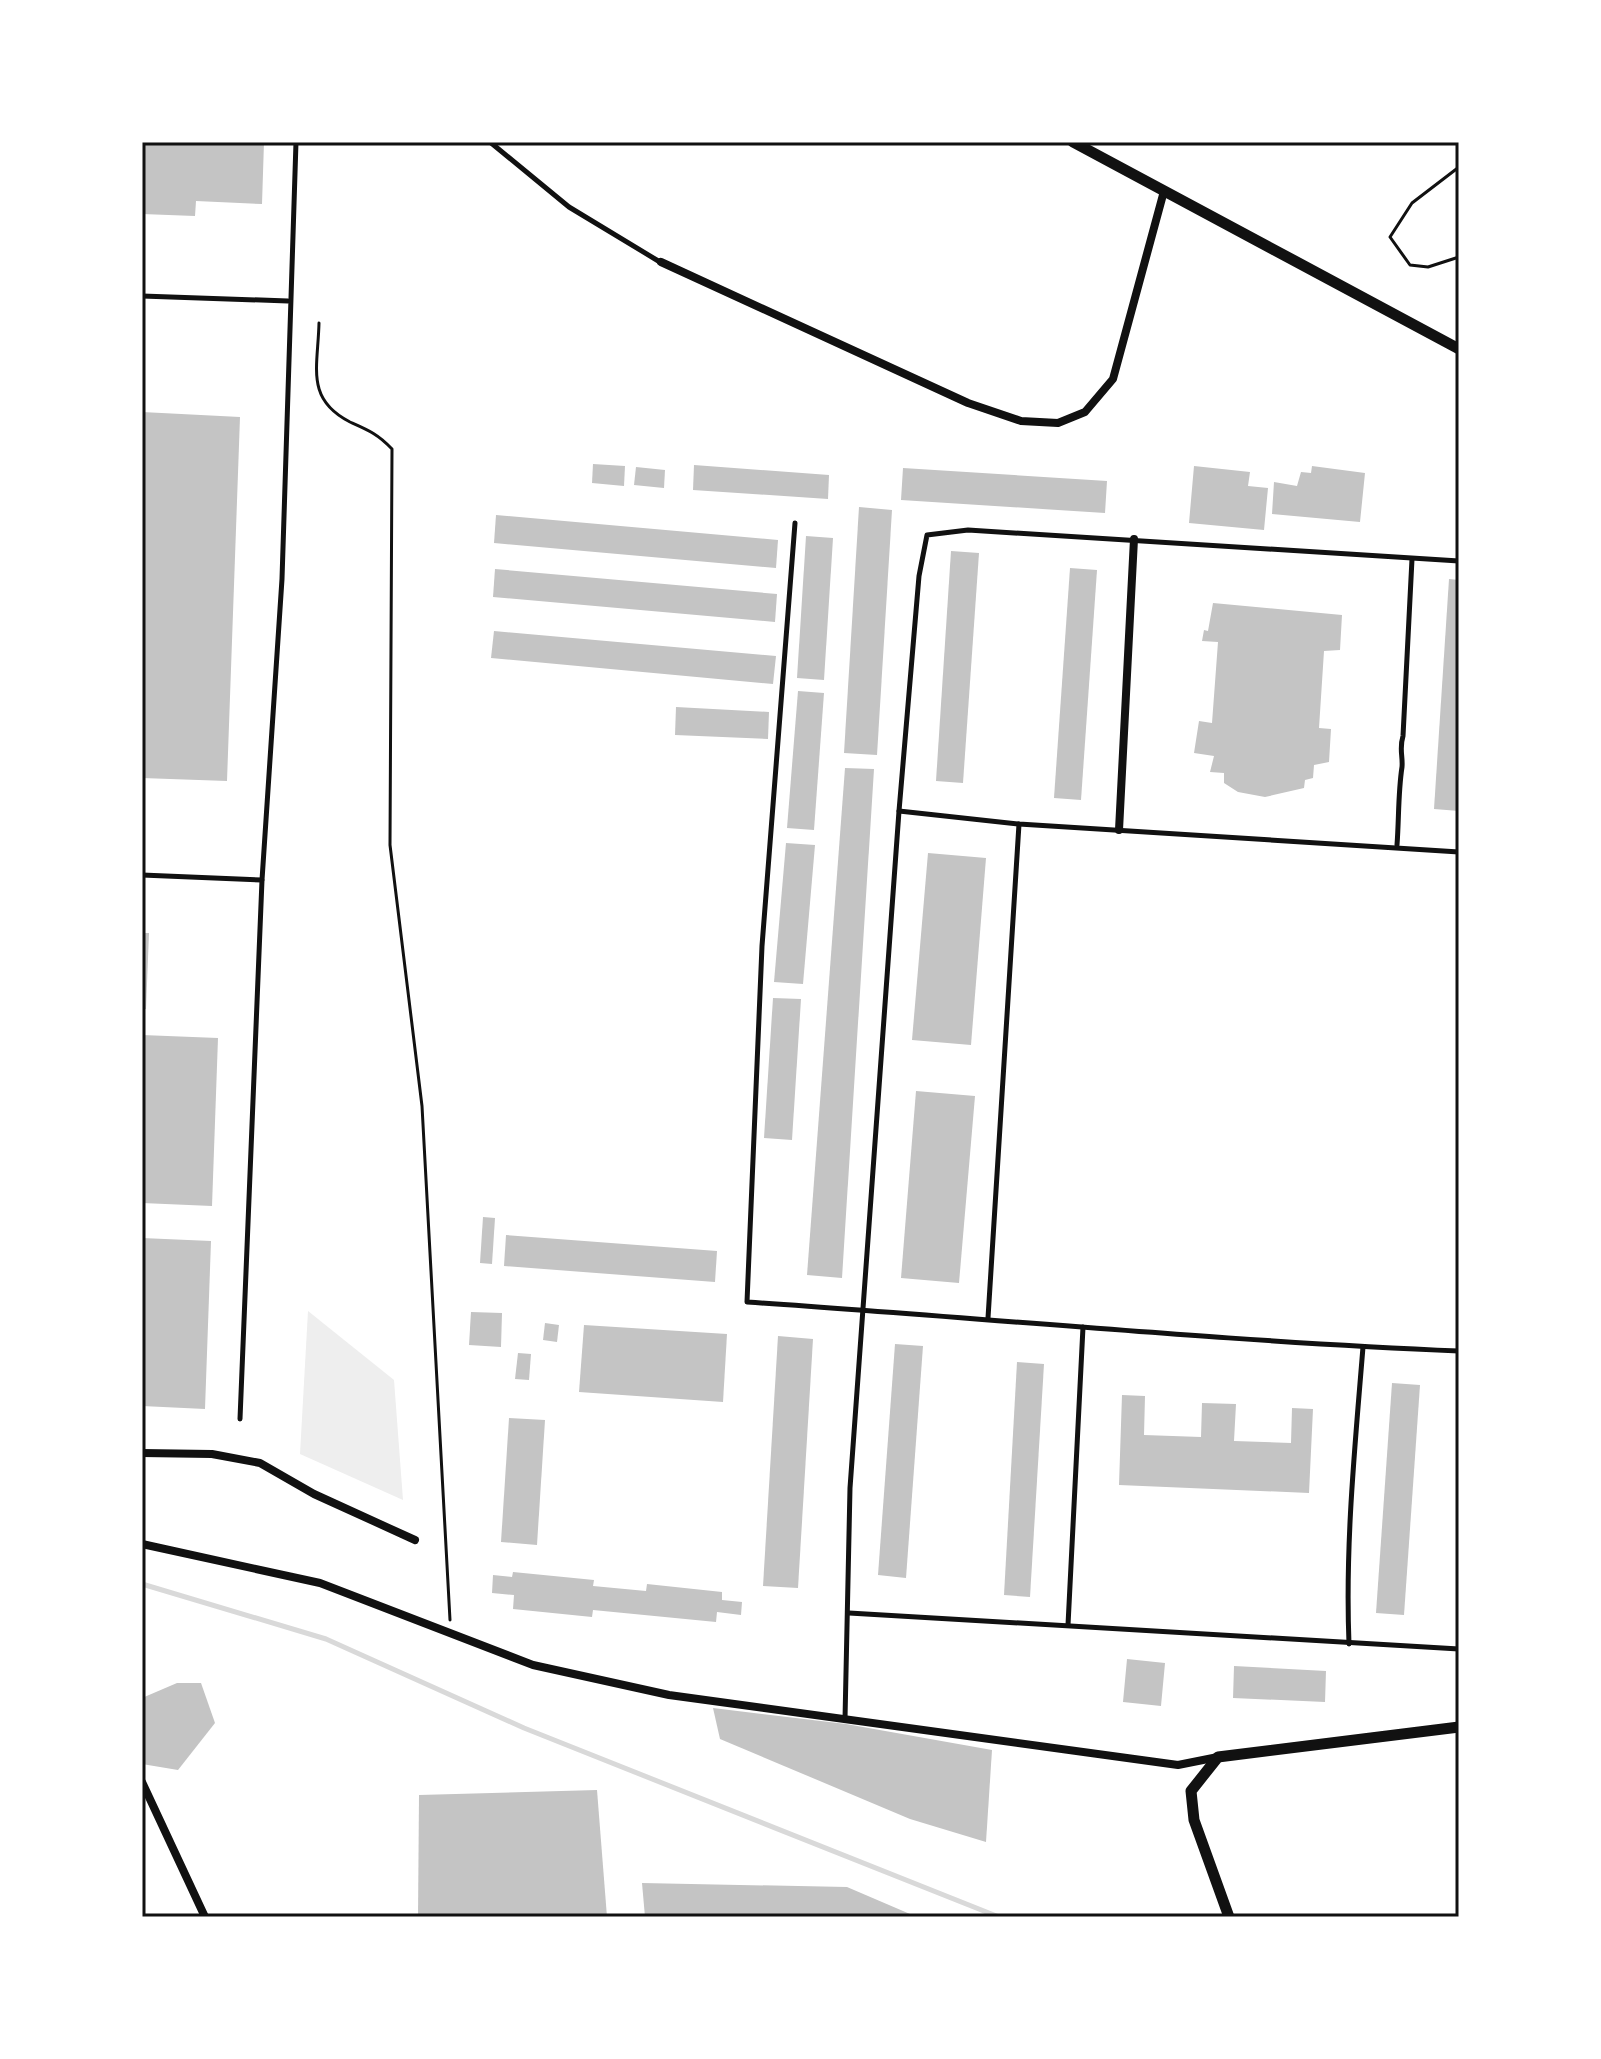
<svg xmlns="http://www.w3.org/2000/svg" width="1601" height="2059" font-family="'Varela Round',sans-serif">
	<rect width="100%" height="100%" fill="#fff"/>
	<!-- green -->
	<path fill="#eee" d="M308,1311L394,1380L403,1500L300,1454Z"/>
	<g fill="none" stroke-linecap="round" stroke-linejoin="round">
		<!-- stream -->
		<path stroke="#d9d9d9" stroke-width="5" d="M142,1584L326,1639L524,1728L999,1917"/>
	</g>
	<!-- building -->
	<g fill="#c4c4c4">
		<path d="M142,142H264L262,204L196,201L195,216L142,214Z"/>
		<path d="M142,412L240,417L227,781L142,778Z"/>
		<path d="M593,464L625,466L624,486L592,483Z"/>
		<path d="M694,465L829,475L828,499L693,490Z"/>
		<path d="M1194,466L1250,472L1248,486L1268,488L1264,530L1189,523Z"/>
		<path d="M1312,466L1365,473L1360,522L1272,514L1274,482L1297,486L1301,472L1311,473Z"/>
		<path d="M636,467L665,470L664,488L634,485Z"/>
		<path d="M903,468L1107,481L1105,513L901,500Z"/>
		<path d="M859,507L892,510L877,755L844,753Z"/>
		<path d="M496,515L778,540L776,568L494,543Z"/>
		<path d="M806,536L833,538L824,680L797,678Z"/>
		<path d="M951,551L979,553L963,783L936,781Z"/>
		<path d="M1070,568L1097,570L1081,800L1054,798Z"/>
		<path d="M495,569L777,594L775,622L493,597Z"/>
		<path d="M1449,579L1459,580V811L1434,809Z"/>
		<path d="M1213,603L1342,615L1340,650L1324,651L1319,728L1331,729L1329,762L1314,765L1313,778L1305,780L1304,788L1265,797L1238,792L1224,783V773L1210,772L1214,756L1194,753L1199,721L1212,723L1218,642L1202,641L1204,630L1208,631Z"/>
		<path d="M494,631L776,656L773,684L491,658Z"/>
		<path d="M798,691L824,693L814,830L787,828Z"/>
		<path d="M676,707L769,712L768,739L675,735Z"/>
		<path d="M845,768L874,769L842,1278L807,1275Z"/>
		<path d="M786,843L815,845L803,984L774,982Z"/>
		<path d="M928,853L986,858L971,1045L912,1040Z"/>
		<path d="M142,933H149L146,1009H142Z"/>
		<path d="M773,998L801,999L792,1140L764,1138Z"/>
		<path d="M142,1035L218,1038L212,1206L142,1203Z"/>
		<path d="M916,1091L975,1096L959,1283L901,1278Z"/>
		<path d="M483,1217L495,1218L492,1264L480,1263Z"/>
		<path d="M506,1235L717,1251L715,1282L504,1266Z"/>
		<path d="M142,1238L211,1241L205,1409L142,1406Z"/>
		<path d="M471,1312L502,1313L501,1347L469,1345Z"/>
		<path d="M545,1323L559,1325L557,1342L543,1340Z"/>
		<path d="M584,1325L727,1334L723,1402L579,1392Z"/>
		<path d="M778,1336L813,1339L798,1588L763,1586Z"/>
		<path d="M895,1344L923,1346L906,1578L878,1575Z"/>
		<path d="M518,1353L531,1354L529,1380L515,1379Z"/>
		<path d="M1017,1362L1044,1364L1030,1597L1004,1595Z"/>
		<path d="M1392,1383L1420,1385L1404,1615L1376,1613Z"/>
		<path d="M1122,1395L1145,1396L1144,1435L1201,1437L1202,1403L1236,1404L1234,1441L1291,1443L1292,1408L1313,1409L1309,1493L1119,1485Z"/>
		<path d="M509,1418L545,1420L537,1545L501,1542Z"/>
		<path d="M513,1572L594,1580L593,1586L646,1591L647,1584L722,1592V1600L742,1602L741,1615L717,1612L716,1622L593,1610L592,1617L513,1609L514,1595L492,1593L493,1575L512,1577Z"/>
		<path d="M1127,1659L1165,1663L1161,1706L1123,1702Z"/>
		<path d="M1234,1666L1326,1671L1325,1702L1233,1698Z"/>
		<path d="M177,1683H201L215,1723L178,1770L142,1764V1698Z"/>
		<path d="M713,1708L846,1724L992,1750L986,1842L910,1819L720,1739Z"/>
		<path d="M597,1790L607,1917H418L419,1795Z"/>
		<path d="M642,1883L847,1887L917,1917H645Z"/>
	</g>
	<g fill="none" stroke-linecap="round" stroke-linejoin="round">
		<!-- path -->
		<g stroke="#111" stroke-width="3">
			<path d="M1459,167L1412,203L1390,237L1410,265L1428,267L1459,257"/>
			<path d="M319,323C318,367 305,399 350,422C368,430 378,434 392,449L390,845L422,1106L450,1620"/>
		</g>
		<!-- service -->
		<g stroke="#111" stroke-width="5">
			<path d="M490,142L569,207L660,262"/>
			<path d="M142,296L288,301"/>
			<path d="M795,523L762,946L747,1302C985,1318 1221,1341 1459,1351"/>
			<path d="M899,811L1019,824L1459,852"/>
			<path d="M1397,845C1399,819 1398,793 1402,767C1403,756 1399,749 1403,736L1412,559"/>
			<path d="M142,875L262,880"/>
			<path d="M988,1318L1019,824"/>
			<path d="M240,1419L262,880L282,579L296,142"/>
			<path d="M849,1613L1459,1649"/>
			<path d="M1068,1625L1083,1327"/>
			<path d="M1349,1644C1345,1544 1355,1446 1363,1347"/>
			<path d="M845,1719L850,1488L899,811L919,576L927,535L968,530L1459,561"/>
		</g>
		<!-- minor -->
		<g stroke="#111" stroke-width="8">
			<path d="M661,262L968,403L1021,421L1058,423L1085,412L1113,379L1164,191"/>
			<path d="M1119,830L1134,539"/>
			<path d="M142,1453L212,1454L260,1463L314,1494L415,1540"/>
			<path d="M142,1544L320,1583L533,1665L669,1695L1178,1765L1218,1757"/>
			<path d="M142,1782L205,1917"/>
		</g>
		<!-- tertiary -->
		<g stroke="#111" stroke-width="11">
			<path d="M1073,142L1459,349"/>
			<path d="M1229,1917L1194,1820L1191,1791L1218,1757L1459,1727"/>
		</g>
	</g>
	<!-- border -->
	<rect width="1601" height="2059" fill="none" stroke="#ffffff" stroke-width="288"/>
	<rect x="144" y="144" width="1313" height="1771" fill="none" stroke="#111" stroke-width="3"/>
</svg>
